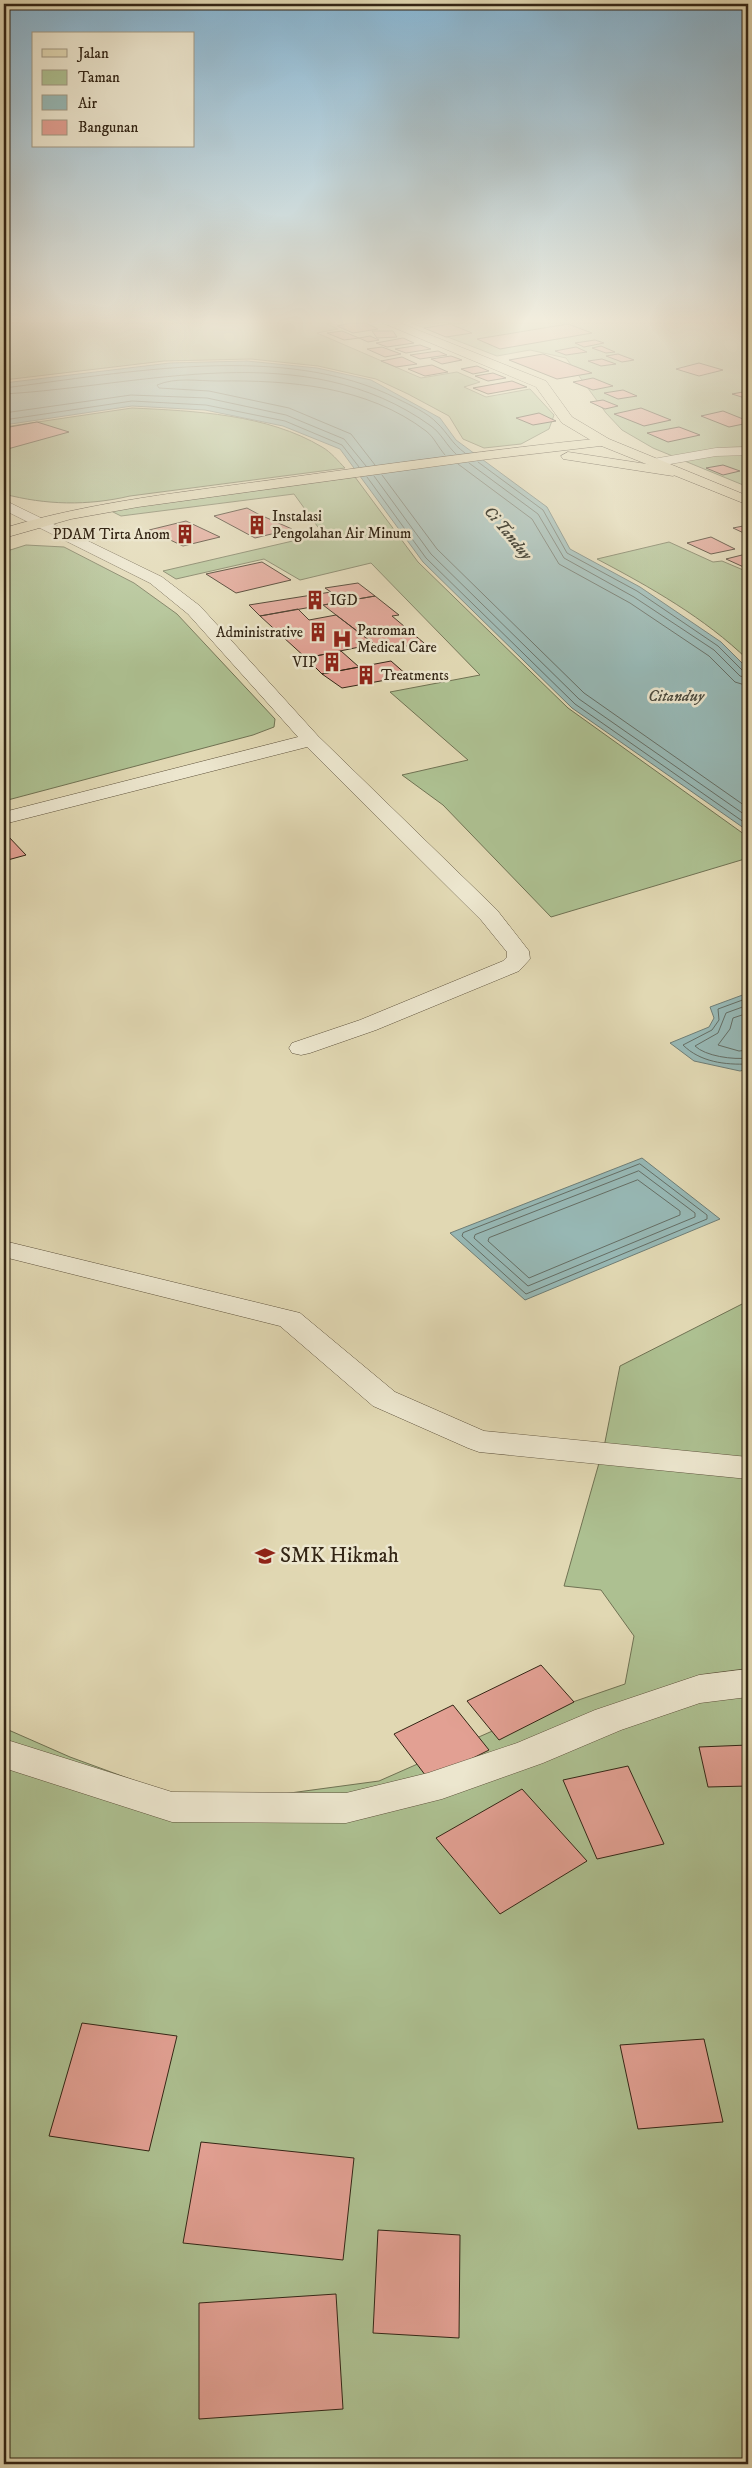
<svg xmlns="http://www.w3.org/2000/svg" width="752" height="2468" font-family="'IM FELL DW Pica',serif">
  <rect width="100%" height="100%" fill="#e1d8b3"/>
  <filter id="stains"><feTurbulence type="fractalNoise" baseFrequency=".004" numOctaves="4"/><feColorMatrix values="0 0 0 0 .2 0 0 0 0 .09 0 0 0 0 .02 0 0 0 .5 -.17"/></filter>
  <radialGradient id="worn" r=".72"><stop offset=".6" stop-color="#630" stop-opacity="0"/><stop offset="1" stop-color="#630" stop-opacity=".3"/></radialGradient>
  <path fill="#adc091" stroke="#707253" d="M4,323h328l-5,1 11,5 -21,4 104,45 36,-6 23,10 -16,5 22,10 44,-8 24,26 -5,14 -28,15 -37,4 -21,-9 -14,-23 -41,-22 -32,-15 -58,-13 -67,-7 -87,2 -160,19v-38h2l2,-9h-4z
    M411,323h337v164l-95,-39 -31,-18 -16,-17 -40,-55 -36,-8 -33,6z
    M132,408c63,3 135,6 190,39 9,5 16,14 23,21l-215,28c-43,10 -84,9 -126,-2v-67z
    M355,477l63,85 150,146 180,129v21l-197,59 -108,-112 -41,-30 66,-15 -78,-68 90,-17 -109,-112 -71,17 -36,-21 -88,20 -13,-8 160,-37 -29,-40 -173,22 -10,-5 44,-8z
    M669,542l44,20 9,-1 26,11v88c-43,-42 -98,-73 -151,-101z
    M26,545l38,2 70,36 43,31 98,105 -1,8 -21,8 -249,66v-249z
    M748,1301v1163h-744v-736l66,29 131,48 178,-24 127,-56 119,-41 9,-48 -33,-46 -37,-4 41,-144 15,-76z"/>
  <path fill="#97b8b5" stroke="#6f7d75" d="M247,361l70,7 54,12 69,38 16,22 91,67 23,42 70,38 81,55 27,27v162l-176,-123 -149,-146 -83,-113 -57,-23 -78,-16 -73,-4 -128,19v-42l166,-20z
    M748,993v76l-8,2 -46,-10 -24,-18 39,-16 5,-9 -4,-11z
    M642,1158l78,61 -195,81 -75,-67z"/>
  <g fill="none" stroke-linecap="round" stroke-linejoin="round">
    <path stroke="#656e65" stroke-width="1" d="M4,388c121,-15 281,-47 394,11 12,6 30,14 39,24 11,10 14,20 28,30
      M4,394c140,-8 301,-59 427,32 10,7 16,20 25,28
      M4,413l127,-18 76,3 79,17 58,24 22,27
      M4,420l128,-19 74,4 79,16 57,24 17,22
      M478,462l65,48 24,43 70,38 81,55 25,25 5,1
      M469,463l69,51 26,44 70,39 80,53 26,26 8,2
      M458,464l74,55 27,45 71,39 79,53 26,26 13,4
      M375,465l-24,-31 -62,-26 -80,-17 -50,-3 -2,-3c19,-8 40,-4 61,-4 71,-1 149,5 208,50 8,6 12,16 19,24
      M382,475l55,74 147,144 164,115
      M374,476l57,78 148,145 169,118
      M367,477l59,81 149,146 173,121
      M748,998l-30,11 1,11 -7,10 -29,15c17,17 42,20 65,19
      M748,1005l-22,8 -8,20 -23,13c10,10 38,14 53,12
      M748,1013l-15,5 -3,11 -12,16 21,6 9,-1
      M640,1164l67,51v4l-181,75 -64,-58 1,-3z
      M639,1171l56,42v4l-167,69 -54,-48 1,-3z
      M638,1180l42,31v4l-151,63 -41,-37 1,-3z"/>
  </g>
  <path fill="#e2a093" stroke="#332515" d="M351,323h15l12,6 -25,4 -16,-7z
    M450,324l22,9 -26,4 -22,-9z
    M568,324l24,9 -92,16 -23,-10z
    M342,331l17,7 -15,2 -17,-7z
    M372,331h21l4,6 -20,1z
    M370,336l9,4 -11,2 -9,-4z
    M403,338l11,5 -27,4 -11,-4z
    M595,340l9,3 -20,4 -9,-4z
    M420,345l11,4 -25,4 -11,-4z
    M601,346l14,6 -9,1 -14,-5z
    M382,347l19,7 -16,3 -18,-8z
    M576,347l11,5 -21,3 -11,-4z
    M438,351l9,4 -27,4 -10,-4z
    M543,354l49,19 -35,6 -48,-19z
    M618,354l16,6 -12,2 -16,-6z
    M451,356l11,4 -20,4 -11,-5z
    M402,357l15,7 -21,3 -15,-6z
    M602,359l14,5 -15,2 -13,-5z
    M699,363l24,7 -24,6 -23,-7z
    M432,365l16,7 -23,4 -17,-7z
    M477,366l12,5 -16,3 -12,-5z
    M493,373l13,5 -18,3 -13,-5z
    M593,378l20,8 -20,4 -20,-8z
    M512,381l15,6 -39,7 -15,-6z
    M623,390l14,6 -19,3 -14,-6z
    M748,391v8l-16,-5z
    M603,400l15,6 -13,3 -15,-7z
    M641,408l30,12 -27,6 -30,-12z
    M723,411l25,10v2l-19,4 -28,-11z
    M539,413l17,8 -23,4 -17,-7z
    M37,422l32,10 -65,18v-22z
    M679,427l21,8 -32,7 -21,-9z
    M723,465l17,6 -17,4 -17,-7z
    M247,508l11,6 34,15 -37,9 -41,-22z
    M186,521l34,16 -37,9 -34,-16z
    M748,525v10l-15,-7z
    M711,537l24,12 -24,5 -24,-11z
    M742,555l6,3v11l-22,-10z
    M262,562l29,18 -55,13 -30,-19z
    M358,583l17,13 -115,20 -11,-11 82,-13 -6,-4z
    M375,596l24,19 -7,1 32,27 -42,7 -59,-45z
    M298,609l11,11 27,-5 38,29 -68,14 -46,-42z
    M341,651l18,16 -37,7 -16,-16z
    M391,661l17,15 -66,12 -20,-14z
    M7,835l19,20 -22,6v-25z
    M541,1665l33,37 -75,38 -32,-39z
    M453,1705l36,45 -60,30 -35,-46z
    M748,1745v41l-40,1 -9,-40z
    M628,1766l36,78 -67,15 -34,-79z
    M522,1789l65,72 -87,53 -64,-76z
    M82,2023l95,13 -28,115 -100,-15z
    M704,2039l19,83 -85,7 -18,-84z
    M201,2142l153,16 -11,102 -160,-17z
    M378,2230l82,5 -1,103 -86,-5z
    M336,2294l7,115 -144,10v-116z"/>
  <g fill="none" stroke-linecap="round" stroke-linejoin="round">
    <defs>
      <path id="minor" d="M748,447v8l-32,1 -63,11 -7,-4 7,-4 63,-11z
        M4,500l158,77 38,29 118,130 179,174 32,41 1,8 -11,12 -143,59 -66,23 -9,2 -9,-2 -3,-5 3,-5 68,-23 143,-59 4,-4v-5l-26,-32 -174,-173 -303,77v-12l294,-75 -110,-123 -38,-31 -146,-73z
        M4,1241l296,72 95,79 89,39 264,26v22l-269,-27 -11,-4 -95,-42 -93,-80 -276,-69z
        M748,1669v28l-48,6 -79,27 -78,33 -101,36 -96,24 -174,-1 -168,-54v-29l168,53 174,1 82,-20 89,-30 78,-33 104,-35z"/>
      <path id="primary" d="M604,438l7,4 -2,3 -128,15 -343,47 -67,12 -67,19v-10c90,-27 182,-36 274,-49 109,-15 217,-30 326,-41z
        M568,452l105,16 7,4 -7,4 -110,-17 -2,-3z"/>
      <path id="trunk" d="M383,323h17l146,58 26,36 37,22 139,57v9l-149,-60 -37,-22 -26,-36z"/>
    </defs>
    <use href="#minor" stroke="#5e523c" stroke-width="1"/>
    <use href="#primary" stroke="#332515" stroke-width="1"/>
    <use href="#trunk" stroke="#332515" stroke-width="1"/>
    <use href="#minor" fill="#ece6ce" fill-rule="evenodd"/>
    <use href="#primary" fill="#e1d8b3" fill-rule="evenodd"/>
    <use href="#trunk" fill="#e1d8b3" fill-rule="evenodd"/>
  </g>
  <linearGradient id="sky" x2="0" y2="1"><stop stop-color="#87b6d4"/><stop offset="0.48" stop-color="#f2eddd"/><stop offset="1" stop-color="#f2eddd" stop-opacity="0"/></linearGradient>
  <rect width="752" height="669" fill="url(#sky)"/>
  <defs>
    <symbol id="building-bare" viewBox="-9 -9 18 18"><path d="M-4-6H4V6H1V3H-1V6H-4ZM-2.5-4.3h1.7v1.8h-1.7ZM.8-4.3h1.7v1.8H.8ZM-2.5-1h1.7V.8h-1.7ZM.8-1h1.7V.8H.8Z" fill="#8f2418" stroke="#ece6ce" stroke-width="2.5" paint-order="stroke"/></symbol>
    <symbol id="hospital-bare" viewBox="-9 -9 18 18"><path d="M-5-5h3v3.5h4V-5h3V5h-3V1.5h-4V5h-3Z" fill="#8f2418" stroke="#ece6ce" stroke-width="2.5" paint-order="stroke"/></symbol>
    <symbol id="school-bare" viewBox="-9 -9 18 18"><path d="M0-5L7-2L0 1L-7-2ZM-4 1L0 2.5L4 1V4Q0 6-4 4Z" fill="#8f2418" stroke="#ece6ce" stroke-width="2.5" paint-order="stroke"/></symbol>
  </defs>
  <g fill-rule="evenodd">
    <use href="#building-bare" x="243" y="511" width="28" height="28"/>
    <use href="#building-bare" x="171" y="520" width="28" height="28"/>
    <use href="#building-bare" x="301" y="586" width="28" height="28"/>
    <use href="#building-bare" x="304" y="618" width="28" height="28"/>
    <use href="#hospital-bare" x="328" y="625" width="28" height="28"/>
    <use href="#building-bare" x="318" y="648" width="28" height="28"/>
    <use href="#building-bare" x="352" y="661" width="28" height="28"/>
    <use href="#school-bare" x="251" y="1542" width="28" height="28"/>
  </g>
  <g text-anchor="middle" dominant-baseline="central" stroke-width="5" stroke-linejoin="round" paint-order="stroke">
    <g font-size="15" fill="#332515" stroke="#ece6ce" text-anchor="start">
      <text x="272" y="516">Instalasi<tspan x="272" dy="17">Pengolahan Air Minum</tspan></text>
      <text x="170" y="534" text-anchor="end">PDAM Tirta Anom</text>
      <text x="330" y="600">IGD</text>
      <text x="357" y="630">Patroman<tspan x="357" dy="17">Medical Care</tspan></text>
      <text x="303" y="632" text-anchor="end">Administrative</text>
      <text x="317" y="662" text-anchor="end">VIP</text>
      <text x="381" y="675">Treatments</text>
    </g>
    <g font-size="16" font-style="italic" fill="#4c4a3d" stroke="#ece6ce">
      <text transform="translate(508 533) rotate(50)">Ci Tanduy</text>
      <text x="676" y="696">Citanduy</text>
    </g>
    <g font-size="21" fill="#332515" stroke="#ece6ce" text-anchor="start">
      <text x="280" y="1556">SMK Hikmah</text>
    </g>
  </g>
  <rect width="752" height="2468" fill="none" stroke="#e1d8b3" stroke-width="20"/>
  <rect x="5" y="5" width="742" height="2458" fill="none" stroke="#332515" stroke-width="2.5"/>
  <rect x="10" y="10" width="732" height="2448" fill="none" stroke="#332515"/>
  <rect x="32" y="32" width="162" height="115" fill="#ece6ce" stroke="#a29984"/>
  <rect x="42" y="49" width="25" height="8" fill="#e1d8b3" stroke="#a29984"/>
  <text x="78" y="58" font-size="15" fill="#332515">Jalan</text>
  <rect x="42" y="70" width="25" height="15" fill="#adc091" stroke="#a29984"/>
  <text x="78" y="82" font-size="15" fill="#332515">Taman</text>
  <rect x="42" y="95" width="25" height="15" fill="#97b8b5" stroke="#a29984"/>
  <text x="78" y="108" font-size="15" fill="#332515">Air</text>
  <rect x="42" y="120" width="25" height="15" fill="#e2a093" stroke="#a29984"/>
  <text x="78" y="132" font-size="15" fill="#332515">Bangunan</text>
  <rect width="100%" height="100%" filter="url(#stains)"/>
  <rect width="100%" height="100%" fill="url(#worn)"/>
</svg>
